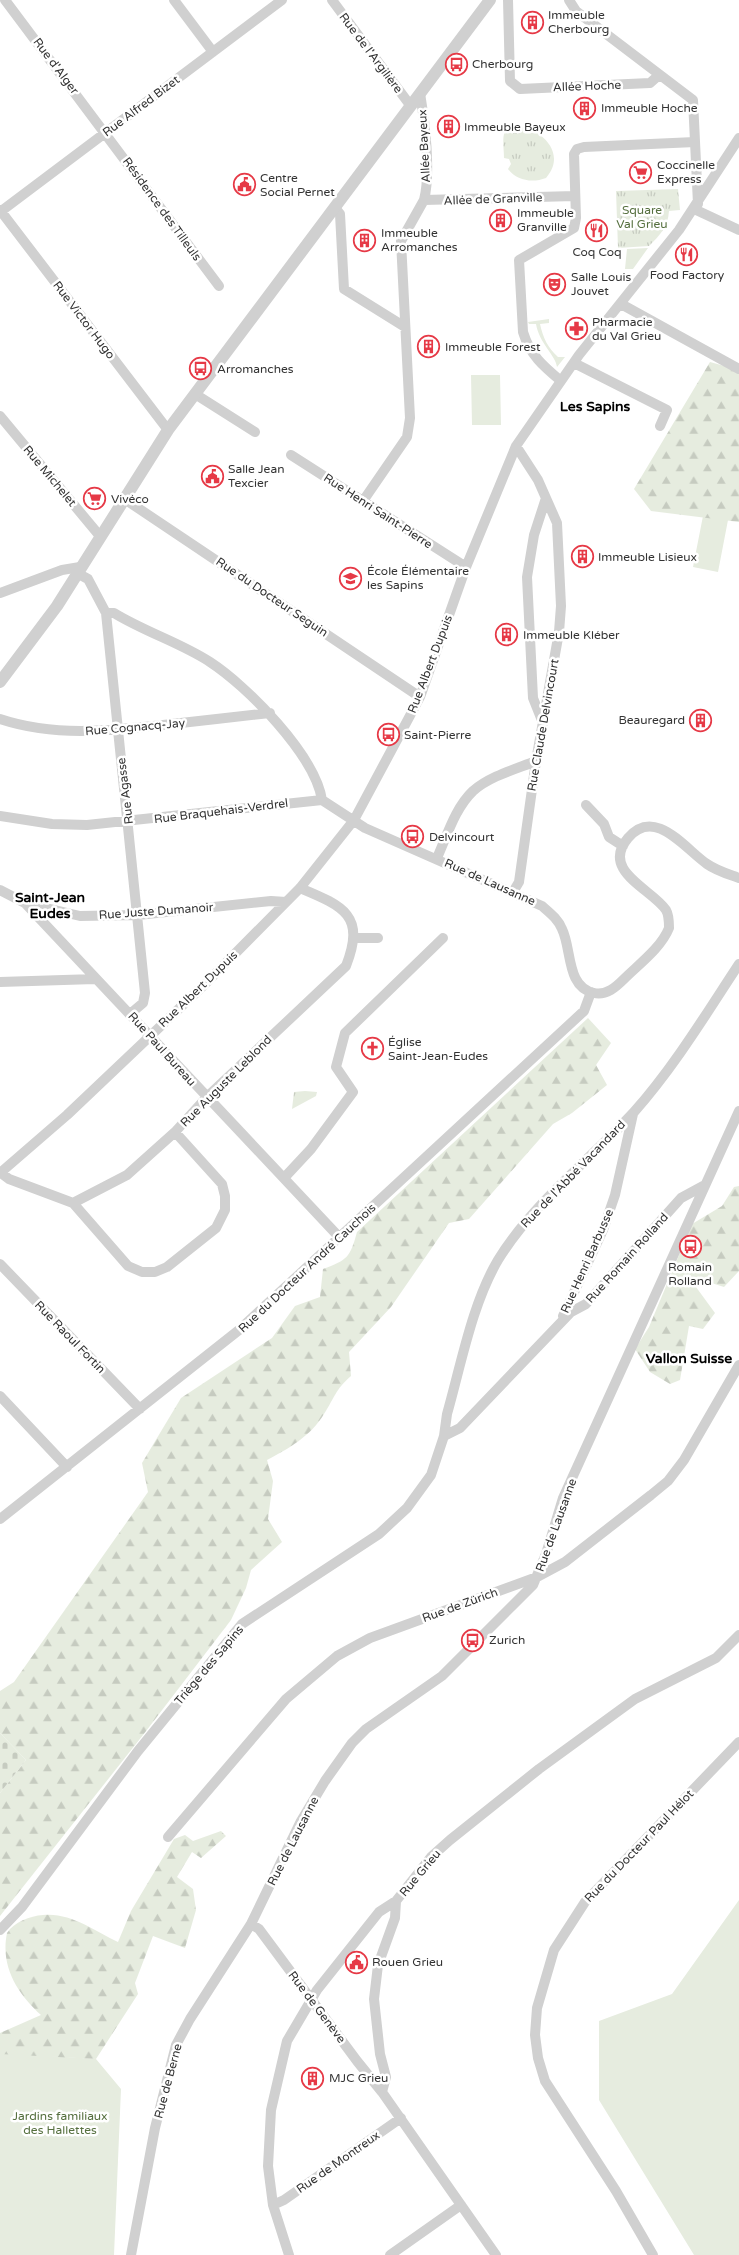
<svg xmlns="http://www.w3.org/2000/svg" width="739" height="2255" font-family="'Varela Round',sans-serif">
  <defs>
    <pattern id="forest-firs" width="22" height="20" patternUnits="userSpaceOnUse" patternTransform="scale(1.25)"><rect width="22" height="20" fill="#e6ecdf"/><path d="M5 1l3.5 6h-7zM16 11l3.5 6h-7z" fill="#c6cbc0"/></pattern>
    <pattern id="cemetery-stones" width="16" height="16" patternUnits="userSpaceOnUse" patternTransform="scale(1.25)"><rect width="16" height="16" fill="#e6ecdf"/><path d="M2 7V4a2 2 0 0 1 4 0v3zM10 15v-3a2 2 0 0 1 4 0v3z" fill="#c6cbc0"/></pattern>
    <pattern id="park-tufts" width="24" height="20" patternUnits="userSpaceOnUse" patternTransform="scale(1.25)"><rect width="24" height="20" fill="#e6ecdf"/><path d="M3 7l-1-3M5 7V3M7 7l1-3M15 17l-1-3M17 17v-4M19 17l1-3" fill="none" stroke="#c6cbc0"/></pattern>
  </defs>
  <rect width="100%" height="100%" fill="#fff"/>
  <path fill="#e6ecdf" d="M648,248l-15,21h-8l2,-20z
    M549,319v4l-9,1c3,14 8,24 18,33h7l-8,10c-1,-11 -18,-24 -21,-43h-7l-1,-2z
    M471,375h29l1,50h-29z
    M703,516l25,4 -10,52 -25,-5z
    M739,1900v355h-45l-95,-155v-79l73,-27z
    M7,2053l89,6 25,30 -7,166h-114v-201z"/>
  <path fill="url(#forest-firs)" d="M710,362l29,8v152l-88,-11 -17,-22z
    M588,1018l23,25 -15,22 11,20 -35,28 -19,11 -84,95 -20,4 -58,84 -42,45 2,24c-16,14 -16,21 -27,38 -13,22 -36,35 -57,46l6,21 -5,38 14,23 -31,28 -5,18 -15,32 -88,115 -143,181v-123l26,-33 -26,-27v-42l14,-9 134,-190 -6,-29 39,-65 91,-60 23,-32 25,-9 3,-28c24,-9 27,-11 34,-37z
    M739,1186v85l-15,16 -22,-7 -6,7 19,26 -12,16 -14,-3 -9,54 -10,4 -20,-12 -15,-23 14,-22 43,-103 30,-18 12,-19z
    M221,1831l5,5 -25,22 -9,-6 -15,25 16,12 3,21 -11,38 -32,-12 -18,47 3,11 -42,65 -96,-5v-21l41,-18c-23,-21 -41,-48 -34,-82 7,-11 23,-17 36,-18 27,-3 52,16 75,27l13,-31 43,-72 11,-4 8,6z"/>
  <path fill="url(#cemetery-stones)" d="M0,1733l26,27 -26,33z"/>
  <path fill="url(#park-tufts)" d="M511,125c27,0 58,27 35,53 -13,5 -29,3 -38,-9l3,-5 -2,-5 -5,-1c0,-12 -4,-28 7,-33z
    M678,189l2,21 -11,1c-1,16 -9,24 -20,35l-31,2 -2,-57z
    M305,1091l12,1 -1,4 -24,13 2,-17z"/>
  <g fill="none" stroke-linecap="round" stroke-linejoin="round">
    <path stroke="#d0d0d0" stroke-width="10" d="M5,0l214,286
      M174,0l39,52
      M332,0l78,105
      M508,0l2,81 10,8 130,-6 9,-8
      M569,0l7,11 117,89 5,104
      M420,93c5,28 11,80 4,107
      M335,208l5,6 4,75 61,38
      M694,209l45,21
      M0,210l168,220
      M0,212l282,-212
      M621,304l118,65
      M574,363l93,47 -7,16
      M561,381c-18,-15 -31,-26 -38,-49l-4,-72 55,-32 2,-10 -2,-64 3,-5 7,-2 111,-5
      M195,394l60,38
      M0,416l99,119
      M291,455l175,112
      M123,498l297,199
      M363,501l44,-64 3,-19 -9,-177 23,-41 151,-4
      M77,573l11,6 18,34 39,380 -2,10 -13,11
      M0,593l62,-23 18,-3
      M106,613h8c31,19 67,30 96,49 37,24 105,93 112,138l43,28 177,78c8,7 16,13 20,23 10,20 4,58 32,64 12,3 22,-6 30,-14 15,-15 37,-31 45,-51 0,-6 0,-13 -3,-18 -14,-21 -66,-39 -38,-72 27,-32 57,11 79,26 10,7 21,10 32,14
      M0,719c54,18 108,12 163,6 36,-4 71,-8 107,-12
      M543,723l-10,-25 -6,-121 7,-42 12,-37
      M586,805l18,19 5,13 14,9
      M0,816l52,8 35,1 235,-25
      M437,858c10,-22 18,-50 36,-67 17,-15 43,-22 63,-30
      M0,890l25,13 55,13 58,-1 133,-14 15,1
      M513,892l6,-10 17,-121 23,-129 2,-26 -4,-83 -19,-43 -22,-34
      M25,903l315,335
      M355,938h23
      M0,982l95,-3
      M0,1173l67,-58 138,-131 95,-96 54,-68 66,-123 46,-130 50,-121 63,-91 100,-125 60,-92
      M1,1173l8,6 64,24 54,-28 48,-43 31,-34 140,-132c20,-51 -3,-60 -46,-78
      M284,1178l27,-29 42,-57 -17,-25 9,-34 98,-95
      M73,1203l55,63 14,6h13l12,-5 49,-39 9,-18v-14l-3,-12 -47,-52
      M0,1264l140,145
      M563,1316l40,-86 12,-35 18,-81
      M0,1396l67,71
      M444,1436l16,-8 111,-116 15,-8 95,-106 24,-13
      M0,1519l239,-189 345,-319 7,-19
      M168,1837l118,-138 51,-43 33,-18 167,-61 28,-15 86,-67 17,-14 16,-21 55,-95
      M251,1924l8,5 98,132 25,31 114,163
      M0,1930l22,-23 116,-156 104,-127 137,-90 28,-26 24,-33 13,-39 3,-22c14,-49 25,-110 51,-154 35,-57 91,-99 136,-148 40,-45 72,-98 105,-148
      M382,2092l4,-15 -6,-23 -6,-55 4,-34 17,-47 1,-17 35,-44 19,-17 89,-71 96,-70 81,-41 23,-23
      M273,2205l11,-5 117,-82
      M131,2255l24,-127 21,-83 14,-26 61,-95 50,-103 24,-40 27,-38 14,-14 76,-53 91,-91 13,-31 17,-56 176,-387
      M289,2255l-16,-50 -5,-39 3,-56 16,-69 30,-51 62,-78 17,-11
      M390,2255l71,-50
      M653,2255l-37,-64 -71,-110 -7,-23 -3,-23 2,-27 17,-58 31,-48 154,-160"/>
    <path stroke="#d0d0d0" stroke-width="12" d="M0,682l57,-76 111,-176 322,-430"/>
  </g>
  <defs>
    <symbol id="building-ring" viewBox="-11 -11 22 22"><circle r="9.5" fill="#fff" stroke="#e63946" stroke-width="1.5"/><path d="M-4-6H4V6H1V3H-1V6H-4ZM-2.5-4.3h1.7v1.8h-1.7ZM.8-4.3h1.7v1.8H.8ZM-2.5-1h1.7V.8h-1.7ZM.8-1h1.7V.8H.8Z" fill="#e63946"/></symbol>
    <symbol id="bus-ring" viewBox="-11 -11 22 22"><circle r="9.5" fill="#fff" stroke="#e63946" stroke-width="1.5"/><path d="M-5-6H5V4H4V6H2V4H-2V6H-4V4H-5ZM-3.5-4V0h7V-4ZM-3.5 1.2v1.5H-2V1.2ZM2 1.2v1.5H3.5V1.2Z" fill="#e63946"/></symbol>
    <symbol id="supermarket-ring" viewBox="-11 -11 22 22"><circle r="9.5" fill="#fff" stroke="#e63946" stroke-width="1.5"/><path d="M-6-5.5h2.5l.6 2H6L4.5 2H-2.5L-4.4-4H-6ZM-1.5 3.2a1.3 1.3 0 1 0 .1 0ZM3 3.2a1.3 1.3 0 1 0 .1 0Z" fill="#e63946"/></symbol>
    <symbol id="civic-ring" viewBox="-11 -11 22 22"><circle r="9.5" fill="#fff" stroke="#e63946" stroke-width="1.5"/><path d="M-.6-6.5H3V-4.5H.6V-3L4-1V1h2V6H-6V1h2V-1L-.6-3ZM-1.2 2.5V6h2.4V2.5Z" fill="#e63946"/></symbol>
    <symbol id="restaurant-ring" viewBox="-11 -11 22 22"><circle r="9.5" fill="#fff" stroke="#e63946" stroke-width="1.5"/><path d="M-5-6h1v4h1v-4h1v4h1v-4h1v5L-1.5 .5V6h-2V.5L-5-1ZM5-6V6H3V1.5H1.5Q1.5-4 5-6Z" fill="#e63946"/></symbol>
    <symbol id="theatre-ring" viewBox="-11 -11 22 22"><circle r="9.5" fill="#fff" stroke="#e63946" stroke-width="1.5"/><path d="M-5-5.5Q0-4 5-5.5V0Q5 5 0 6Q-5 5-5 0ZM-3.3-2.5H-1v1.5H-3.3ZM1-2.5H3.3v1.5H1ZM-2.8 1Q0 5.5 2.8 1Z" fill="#e63946"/></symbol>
    <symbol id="pharmacy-ring" viewBox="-11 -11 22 22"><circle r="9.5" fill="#fff" stroke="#e63946" stroke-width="1.5"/><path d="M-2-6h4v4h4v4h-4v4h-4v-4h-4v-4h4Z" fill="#e63946"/></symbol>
    <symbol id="school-ring" viewBox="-11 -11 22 22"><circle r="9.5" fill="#fff" stroke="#e63946" stroke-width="1.5"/><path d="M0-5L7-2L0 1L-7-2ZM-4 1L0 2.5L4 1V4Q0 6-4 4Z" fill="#e63946"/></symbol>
    <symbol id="church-ring" viewBox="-11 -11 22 22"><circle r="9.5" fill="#fff" stroke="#e63946" stroke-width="1.5"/><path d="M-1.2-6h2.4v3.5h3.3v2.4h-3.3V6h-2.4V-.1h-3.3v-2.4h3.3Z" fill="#e63946"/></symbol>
  </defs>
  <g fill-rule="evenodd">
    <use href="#building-ring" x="520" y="10" width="25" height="25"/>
    <use href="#bus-ring" x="444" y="52" width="25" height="25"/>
    <use href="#building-ring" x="572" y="96" width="25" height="25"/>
    <use href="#building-ring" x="436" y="114" width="25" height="25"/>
    <use href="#supermarket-ring" x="628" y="160" width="25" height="25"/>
    <use href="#civic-ring" x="232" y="172" width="25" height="25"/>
    <use href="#building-ring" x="488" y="208" width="25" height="25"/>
    <use href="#restaurant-ring" x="584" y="218" width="25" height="25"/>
    <use href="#building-ring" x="352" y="228" width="25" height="25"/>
    <use href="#restaurant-ring" x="674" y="242" width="25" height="25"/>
    <use href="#theatre-ring" x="542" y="272" width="25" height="25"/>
    <use href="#pharmacy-ring" x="564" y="316" width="25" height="25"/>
    <use href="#building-ring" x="416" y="334" width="25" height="25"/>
    <use href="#bus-ring" x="188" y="356" width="25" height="25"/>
    <use href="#civic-ring" x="200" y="464" width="25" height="25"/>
    <use href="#supermarket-ring" x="82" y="486" width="25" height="25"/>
    <use href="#building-ring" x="570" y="544" width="25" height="25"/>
    <use href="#school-ring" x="338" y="566" width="25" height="25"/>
    <use href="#building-ring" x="494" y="622" width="25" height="25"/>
    <use href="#building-ring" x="688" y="708" width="25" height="25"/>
    <use href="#bus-ring" x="376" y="722" width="25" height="25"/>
    <use href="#bus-ring" x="400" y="824" width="25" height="25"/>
    <use href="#church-ring" x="360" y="1036" width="25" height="25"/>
    <use href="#bus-ring" x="678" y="1234" width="25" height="25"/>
    <use href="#bus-ring" x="460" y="1628" width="25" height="25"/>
    <use href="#civic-ring" x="344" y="1950" width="25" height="25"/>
    <use href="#building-ring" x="300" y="2066" width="25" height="25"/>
  </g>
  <g text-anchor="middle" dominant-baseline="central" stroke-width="5" stroke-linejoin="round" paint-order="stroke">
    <g font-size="12" fill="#333" stroke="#fff" text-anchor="start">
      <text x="548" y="15">Immeuble<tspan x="548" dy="14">Cherbourg</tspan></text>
      <text x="472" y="64">Cherbourg</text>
      <text x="601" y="108">Immeuble Hoche</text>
      <text x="464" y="127">Immeuble Bayeux</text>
      <text x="657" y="165">Coccinelle<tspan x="657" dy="14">Express</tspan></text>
      <text x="260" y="178">Centre<tspan x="260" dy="14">Social Pernet</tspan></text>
      <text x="517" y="213">Immeuble<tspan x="517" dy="14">Granville</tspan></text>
      <text x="381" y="233">Immeuble<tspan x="381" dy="14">Arromanches</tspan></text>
      <text x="597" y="252" text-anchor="middle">Coq Coq</text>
      <text x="687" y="275" text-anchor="middle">Food Factory</text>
      <text x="571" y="277">Salle Louis<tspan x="571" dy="14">Jouvet</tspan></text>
      <text x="592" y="322">Pharmacie<tspan x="592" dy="14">du Val Grieu</tspan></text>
      <text x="445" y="347">Immeuble Forest</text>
      <text x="217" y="369">Arromanches</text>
      <text x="228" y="469">Salle Jean<tspan x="228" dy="14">Texcier</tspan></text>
      <text x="111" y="499">Vivéco</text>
      <text x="598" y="557">Immeuble Lisieux</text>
      <text x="367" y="571">École Élémentaire<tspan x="367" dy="14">les Sapins</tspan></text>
      <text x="523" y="635">Immeuble Kléber</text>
      <text x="685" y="720" text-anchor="end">Beauregard</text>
      <text x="404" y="735">Saint-Pierre</text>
      <text x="429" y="837">Delvincourt</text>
      <text x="388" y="1042">Église<tspan x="388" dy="14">Saint-Jean-Eudes</tspan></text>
      <text x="690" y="1267" text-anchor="middle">Romain<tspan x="690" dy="14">Rolland</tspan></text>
      <text x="489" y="1640">Zurich</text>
      <text x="372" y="1962">Rouen Grieu</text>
      <text x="329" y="2078">MJC Grieu</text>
    </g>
    <g font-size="12" fill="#333" stroke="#fff">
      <text transform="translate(371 53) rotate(53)">Rue de l'Argilière</text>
      <text transform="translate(56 66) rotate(53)">Rue d'Alger</text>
      <text transform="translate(587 86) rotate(-2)">Allée Hoche</text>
      <text transform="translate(141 106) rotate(-37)">Rue Alfred Bizet</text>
      <text transform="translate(424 146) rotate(-93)">Allée Bayeux</text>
      <text transform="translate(493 199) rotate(-2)">Allée de Granville</text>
      <text transform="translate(162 209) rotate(54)">Résidence des Tilleuls</text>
      <text transform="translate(84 320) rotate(53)">Rue Victor Hugo</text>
      <text transform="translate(50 476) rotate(50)">Rue Michelet</text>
      <text transform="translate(378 511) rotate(33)">Rue Henri Saint-Pierre</text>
      <text transform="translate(272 597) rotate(34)">Rue du Docteur Seguin</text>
      <text transform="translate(430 664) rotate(-69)">Rue Albert Dupuis</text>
      <text transform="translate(543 725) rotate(-80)">Rue Claude Delvincourt</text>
      <text transform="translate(135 727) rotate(-5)">Rue Cognacq-Jay</text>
      <text transform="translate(125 791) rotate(-97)">Rue Agasse</text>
      <text transform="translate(221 811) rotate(-7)">Rue Braquehais-Verdrel</text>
      <text transform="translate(490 882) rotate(24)">Rue de Lausanne</text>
      <text transform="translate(156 911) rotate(-4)">Rue Juste Dumanoir</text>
      <text transform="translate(198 989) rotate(-44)">Rue Albert Dupuis</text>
      <text transform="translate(162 1049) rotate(48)">Rue Paul Bureau</text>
      <text transform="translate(226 1081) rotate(-45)">Rue Auguste Leblond</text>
      <text transform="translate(573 1174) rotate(-46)">Rue de l'Abbé Vacandard</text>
      <text transform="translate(627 1258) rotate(-48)">Rue Romain Rolland</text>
      <text transform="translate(587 1261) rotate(-66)">Rue Henri Barbusse</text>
      <text transform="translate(307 1268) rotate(-43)">Rue du Docteur André Cauchois</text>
      <text transform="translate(70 1337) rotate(46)">Rue Raoul Fortin</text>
      <text transform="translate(556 1525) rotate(-70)">Rue de Lausanne</text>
      <text transform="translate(460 1605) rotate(-20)">Rue de Zürich</text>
      <text transform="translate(209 1665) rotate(-50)">Triège des Sapins</text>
      <text transform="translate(293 1841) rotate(-63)">Rue de Lausanne</text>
      <text transform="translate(639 1846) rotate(-46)">Rue du Docteur Paul Hélot</text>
      <text transform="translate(420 1873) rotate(-50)">Rue Grieu</text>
      <text transform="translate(317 2007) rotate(53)">Rue de Genève</text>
      <text transform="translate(168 2081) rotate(-75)">Rue de Berne</text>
      <text transform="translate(338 2162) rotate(-35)">Rue de Montreux</text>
    </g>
    <g font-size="12" fill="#56703f" stroke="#fff">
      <text x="642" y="210">Square<tspan x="642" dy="14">Val Grieu</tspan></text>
      <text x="60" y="2116">Jardins familiaux<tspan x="60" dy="14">des Hallettes</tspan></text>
    </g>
    <g font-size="14" font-weight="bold" fill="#000" stroke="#fff">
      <text x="595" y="406">Les Sapins</text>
      <text x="50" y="897">Saint-Jean<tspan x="50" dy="16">Eudes</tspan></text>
      <text x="689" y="1358">Vallon Suisse</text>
    </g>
  </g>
</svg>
